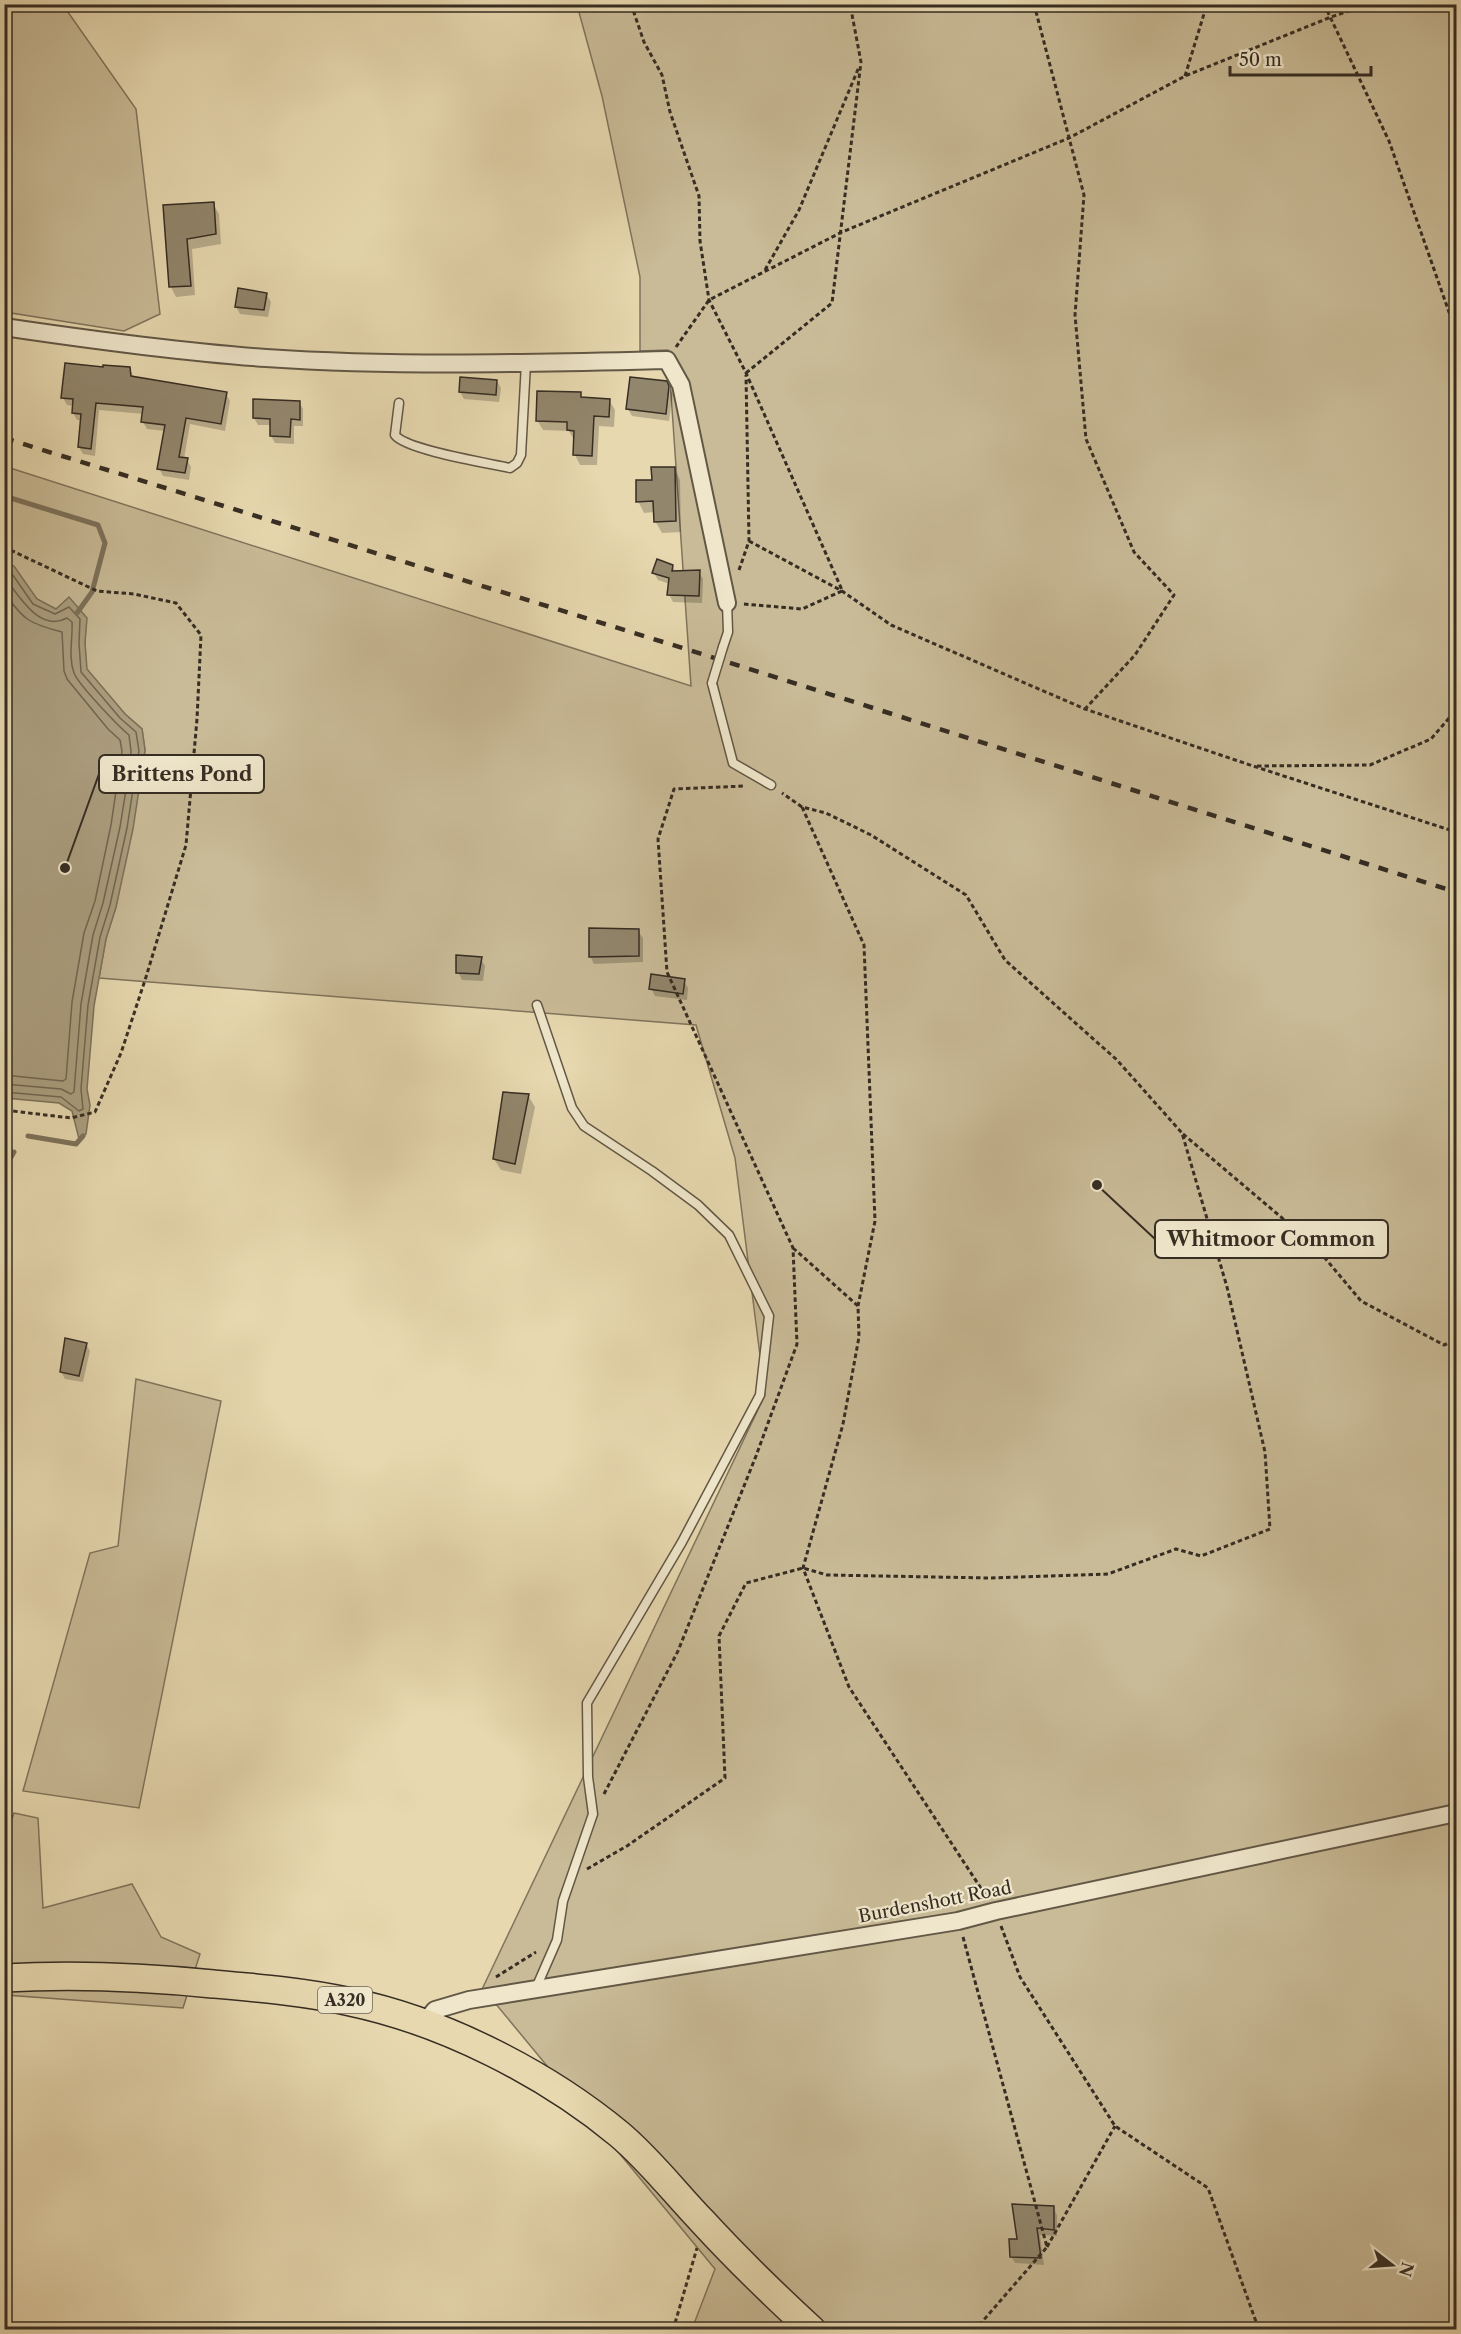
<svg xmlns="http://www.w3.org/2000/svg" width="1461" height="2334" font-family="'Libre Caslon Text',serif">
  <rect width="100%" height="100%" fill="#e7d8af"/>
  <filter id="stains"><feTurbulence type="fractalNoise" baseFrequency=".00333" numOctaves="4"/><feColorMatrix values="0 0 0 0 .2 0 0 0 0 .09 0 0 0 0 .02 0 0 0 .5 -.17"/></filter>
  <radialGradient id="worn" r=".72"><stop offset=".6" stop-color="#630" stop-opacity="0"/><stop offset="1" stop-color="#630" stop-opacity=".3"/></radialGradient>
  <path fill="#c9bb97" stroke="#80745d" stroke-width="1.5" d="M4,5h59l73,104 24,205 -36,17 -119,-19z
    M577,5h879v2324h-764l23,-60 -220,-266 -19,-1 289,-607 -30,-237 -39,-133 -597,-47 7,-40 10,-31 27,-140 2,-17 -3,-21 -17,-15 -39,-45 -1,-26 1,-25c-15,-5 -34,-8 -48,-18 -14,-11 -17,-30 -33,-38l-1,-96 687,220 -23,-336 -28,1v-74l-38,-181z
    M136,1379l85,22 -82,407 -116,-17 67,-238 28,-7z
    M14,1813l24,5 5,90 89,-24 29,53 39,17 -17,54 -178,-13 -1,-154z"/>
  <path fill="#ab9e7f" stroke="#7c715a" stroke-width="1.5" d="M4,562l10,4 23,33 19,10 13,-12 18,21 -2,25 2,26 38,45 17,15 3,21 -12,79 -17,78 -10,32 -12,67 -7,83 3,16 -4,29 -7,5 -7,-28 -13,-8 -54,-5z"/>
  <path fill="#0003" d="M213,204l6,10 2,30 -29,5 3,46 -19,2 -5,-10 -6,-80z
    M266,294l5,8 -3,15 -28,-3 -4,-7z
    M129,368l5,10 92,16 4,7 -5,30 -35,-7 -6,35 3,1 4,7 -2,13 -26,-4 -4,-8 6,-37 -18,-2 -4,-7 1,-8 -45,-4 -4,46 -12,-2 -4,-7 3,-27h-5l-4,-7 1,-7 -7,-1 -4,-7 41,-29z
    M497,381l4,7 -2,14 -35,-3 -4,-7z
    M666,383l7,11 -4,27 -37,-5 -4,-7z
    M580,393l3,6 26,1 6,10 -1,17 -15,-1 -2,39h-17l-5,-10 -1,-15 -5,-9 -26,-1 -6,-10z
    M299,402l4,7v17h-9v18l-19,-1 -4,-7v-11h-13l-4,-7z
    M674,468l6,12 1,52 -19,1 -7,-12v-9l-11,1 -6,-12 15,-20z
    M672,566l4,6h23l4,7 -1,24 -29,-1 -4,-8 1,-10 -12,-4 -4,-7z
    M638,931l5,7v24l-49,2 -4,-8z
    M481,959l4,7 -2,15 -21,-1 -4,-8z
    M684,981l4,7 -1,12 -32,-4 -4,-8z
    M528,1095l7,12 -14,67 -20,-4 -7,-11z
    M86,1344l4,7 -7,31 -18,-3 -4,-7z
    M1053,2207l4,8v21l-17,-1 4,30 -29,-2 -4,-7 7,-16z"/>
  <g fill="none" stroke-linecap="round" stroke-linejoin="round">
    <path stroke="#706651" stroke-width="1.5" d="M4,568l6,3 23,33 22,10 14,-7 11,12 -1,24 2,29 39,46 16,14 3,19 -12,77 -17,77 -10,32 -12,68 -7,84 2,20 -4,2 -18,-14 -57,-5
      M4,577c15,18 35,56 63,41l5,4c1,16 -4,35 2,51 4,11 44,53 55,62l2,16 -1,14 -10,62 -17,76 -10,32 -12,69 -7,88 -3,2 -10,-5 -57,-5
      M4,592c19,28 26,32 58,40l2,39 3,8 41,50 12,11 2,11 -11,74 -16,76 -11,32 -12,69 -6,77 -3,2 -59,-6"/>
    <path stroke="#7c715a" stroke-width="5" d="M4,496l94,29 7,18 -13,49 -15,21
      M28,1136l48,8 7,-8
      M4,1169l10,-17"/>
  </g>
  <path fill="#92866c" stroke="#362d23" stroke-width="1.5" d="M214,202l2,32 -29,5 4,47 -22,1 -6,-82z
    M238,288l29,5 -3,17 -29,-3z
    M65,363l38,4v-2l27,2 1,9 96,16 -6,32 -35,-6 -7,39 9,1 -3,15 -28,-4 8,-44 -24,-3 2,-15 -47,-4 -5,46 -13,-2 3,-33 -9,-1 1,-14 -12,-1z
    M460,377l37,3 -1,15 -37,-3z
    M630,377l37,4 2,5 -3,28 -40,-5z
    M537,391l44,1v5l29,2 -1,18 -15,-1 -2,40 -19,-1 1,-24 -7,-1v-8l-31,-1z
    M253,399l47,2v19l-9,-1 -1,18 -20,-1v-17l-17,-1z
    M651,467h24l1,54 -22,1 -1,-21 -17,1v-22h16z
    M657,559l16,6 -1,6 28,-1 -1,26 -32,-1 2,-17 -17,-5z
    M589,928l50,1v27l-50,1z
    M456,955l26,2 -3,17 -23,-1z
    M651,974l34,5 -2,15 -34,-5z
    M503,1092l26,2 -14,70 -22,-5z
    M65,1338l22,5 -8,33 -19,-4z
    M1012,2204l42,2v24l-17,-2 4,30 -31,-1 -1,-18h8z"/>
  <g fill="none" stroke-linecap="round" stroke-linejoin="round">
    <defs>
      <path id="lane" d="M399,403l-4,32c11,15 93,28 115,33l7,-5 4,-8 5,-92
        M723,647l5,-15 -1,-29
        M712,683l21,80 38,22
        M536,1988l21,-48 6,-39 30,-87 -5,-37 -1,-74 95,-161 78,-147 9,-79 -40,-81 -31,-30 -46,-34 -68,-45 -12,-18 -35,-103"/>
      <path id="street" d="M4,327c88,13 175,25 262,31 134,9 267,5 401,2l14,25 46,218
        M424,2023l11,-13 34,-10 489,-79 38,-10 460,-98"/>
      <path id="primary" d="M4,1978c70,-4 140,-1 209,6 46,4 93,8 138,18 94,20 194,71 268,132 31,26 56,59 84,88 34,37 71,73 109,108"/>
    </defs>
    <use href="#lane" stroke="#625846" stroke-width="11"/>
    <use href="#street" stroke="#625846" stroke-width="20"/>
    <use href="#primary" stroke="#362d23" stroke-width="30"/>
    <path stroke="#362d23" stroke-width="3" stroke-dasharray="4.5 3" stroke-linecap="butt" d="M631,4l13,38 18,33 8,37 29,84 1,45 9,59 37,73 96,217
      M1034,4l50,191 -9,120 11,124 48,113 40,43 -39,60 -50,54
      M1324,4l65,137 67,191
      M1185,76l22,-72
      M765,270l34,-60 60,-143
      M676,347l33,-47 133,-68 227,-94 116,-62 146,-59 38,-13
      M746,373l86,-70 29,-241 -11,-58
      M749,541l93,50 49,34 194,84 168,57 203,66
      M4,547l93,44 37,3 42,9 25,32 -4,84 -11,126 -40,132 -25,76 -26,59 -24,6 -67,-8
      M739,570l10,-29 -3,-166
      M744,604l58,5 40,-18
      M1257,766l113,-1 61,-26 25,-29
      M802,807l62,138 11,276 -17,85
      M1183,1134l131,111 47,56 83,44 12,-5
      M793,1248l65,58 1,31 -16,87 -40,144 46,119 137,209
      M604,1794l74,-143 78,-195 41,-112 -4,-96 -126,-276 -9,-133 16,-50 71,-3
      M587,1869l40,-23 98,-68 -6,-142 27,-53 57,-15 24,7 163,3 118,-4 68,-25 25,7 69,-27 -5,-77 -38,-165 -45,-154 -65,-73 -112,-100 -39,-65 -95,-60 -45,-22 -24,-6 -20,-14
      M1001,1926l19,51 95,149 93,62 51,142
      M963,1937l84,310 -72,83
      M496,1977l40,-25
      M1047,2247l68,-121
      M673,2330l24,-82"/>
    <use href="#lane" stroke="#efe6cb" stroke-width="8"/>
    <use href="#street" stroke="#efe6cb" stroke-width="16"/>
    <use href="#primary" stroke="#e7d8af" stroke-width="27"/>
    <path stroke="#362d23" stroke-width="4.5" stroke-dasharray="10 10" stroke-linecap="butt" d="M4,438l698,216 754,238"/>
    <defs>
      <path id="lane-bridge" d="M712,683l11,-36"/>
    </defs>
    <use href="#lane-bridge" stroke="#625846" stroke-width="11" stroke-linecap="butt"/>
    <use href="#lane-bridge" stroke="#efe6cb" stroke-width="8"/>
  </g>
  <g text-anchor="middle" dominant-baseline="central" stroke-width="4.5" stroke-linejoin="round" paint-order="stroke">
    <rect fill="#efe6cb" stroke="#6e6455" stroke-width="1.5" x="318" y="1987" width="54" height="26" rx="4.5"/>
    <g font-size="16" font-weight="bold" fill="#362d23">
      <text x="345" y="2000">A320</text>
    </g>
    <g font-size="18" fill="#362d23" stroke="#efe6cb">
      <text transform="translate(935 1902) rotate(-11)">Burdenshott Road</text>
    </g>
  </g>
  <path fill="none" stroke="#362d23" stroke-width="2" d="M65 868L99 774M1097 1185L1155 1239"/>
  <g fill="#362d23" stroke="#efe6cb" stroke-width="2">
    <circle cx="65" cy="868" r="6"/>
    <circle cx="1097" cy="1185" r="6"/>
  </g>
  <g fill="#efe6cb" stroke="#362d23" stroke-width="2">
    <rect x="99" y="755" width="165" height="38" rx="6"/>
    <rect x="1155" y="1220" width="233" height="38" rx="6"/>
  </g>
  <g font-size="20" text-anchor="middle" font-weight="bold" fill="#362d23">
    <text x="182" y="781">Brittens Pond</text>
    <text x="1271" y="1246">Whitmoor Common</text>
  </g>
  <rect width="1461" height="2334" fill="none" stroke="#e7d8af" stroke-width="24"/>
  <rect x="6" y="6" width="1449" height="2322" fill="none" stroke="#362d23" stroke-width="3"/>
  <rect x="12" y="12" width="1437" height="2310" fill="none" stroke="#362d23" stroke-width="1.5"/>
  <g transform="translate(1392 2265) rotate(107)" stroke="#efe6cb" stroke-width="4.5" paint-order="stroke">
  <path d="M0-4.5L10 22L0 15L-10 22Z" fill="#362d23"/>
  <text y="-9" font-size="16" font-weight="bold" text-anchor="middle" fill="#362d23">N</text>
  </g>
  <path d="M1230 66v9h141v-9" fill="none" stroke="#362d23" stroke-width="3"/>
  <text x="1239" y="66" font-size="18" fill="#362d23" stroke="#efe6cb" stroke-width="4.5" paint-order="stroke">50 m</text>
  <rect width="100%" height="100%" filter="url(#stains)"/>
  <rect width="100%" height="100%" fill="url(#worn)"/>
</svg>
